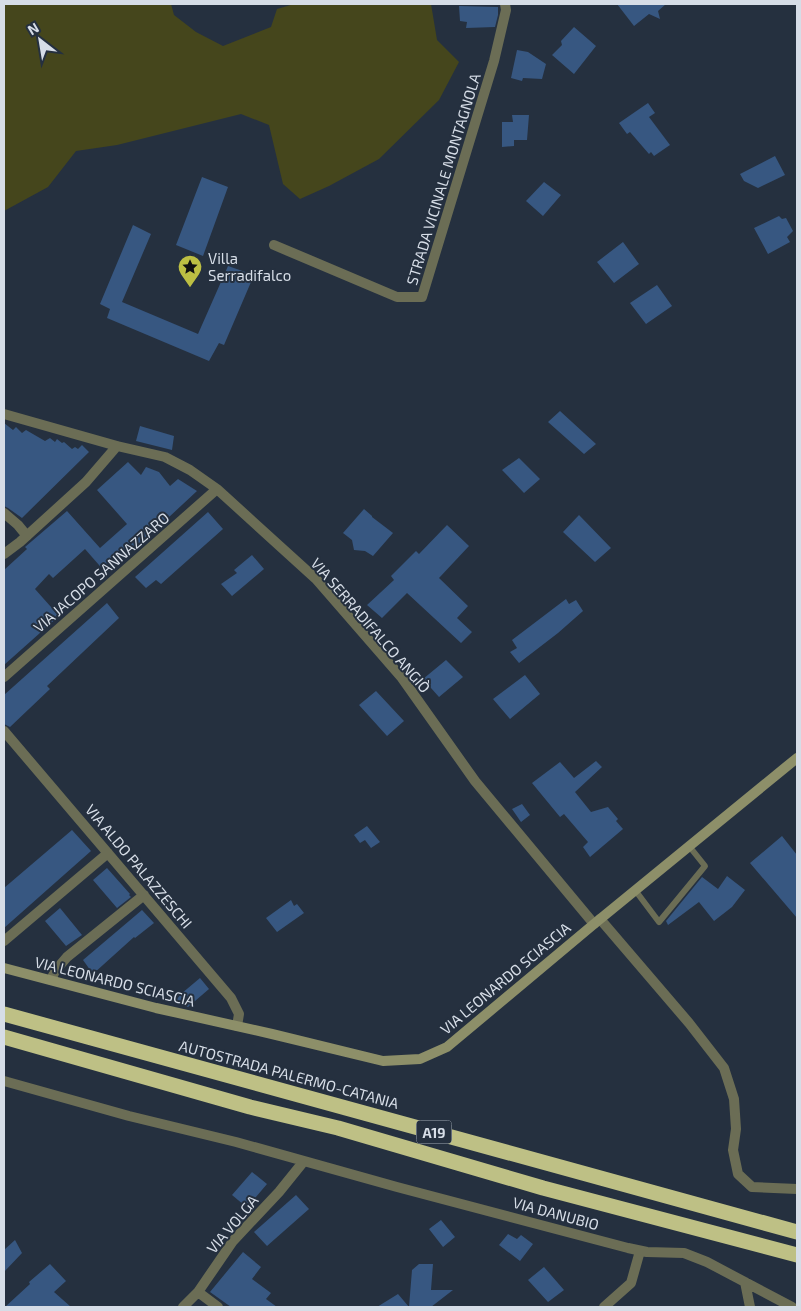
<svg xmlns="http://www.w3.org/2000/svg" width="801" height="1311" font-family="'Exo 2',sans-serif">
  <rect width="100%" height="100%" fill="#25303f"/>
  <path fill="#45461c" d="M4,4h167l3,11 22,17 27,14 48,-19 6,-18 17,-5h137l6,36 22,22 -20,38 -60,59 -50,27 -29,13 -17,-15 -14,-59 -28,-11 -124,31 -41,6 -28,36 -44,24z"/>
  <path fill="#375781" d="M617,4h49l-8,7 2,8 -11,-5 -15,12z
    M459,6l39,1v8l-3,12 -29,1 1,-6 -7,-1z
    M574,27l22,19 -22,28 -22,-19 10,-10 -1,-4z
    M517,50l11,2 18,12 -4,15 -19,-1 -1,3 -11,-3z
    M648,103l7,10 -6,4 21,28 -16,11 -3,-4 -2,2 -19,-22 -3,2 -8,-11z
    M512,115h17l-2,25h-13v6l-12,1v-25h11z
    M775,156l10,19 -27,13 -14,-7 -4,-7z
    M202,177l26,10 -25,69 -27,-11z
    M544,182l17,13 -18,21 -17,-15z
    M779,216l3,3 4,-1 7,13 -6,6 3,5 -22,12 -14,-26z
    M133,225l18,9 -29,68 76,32 30,-68 26,9 -30,70 -5,-2 -10,18 -102,-43 3,-9 -10,-5z
    M623,242l16,22 -25,19 -17,-21z
    M657,285l15,21 -26,18 -16,-21z
    M560,411l36,33 -12,10 -36,-32z
    M4,423l9,7 3,-3 6,6 4,-3 19,11 5,-3 5,4 2,-3 5,4 2,-1 8,7 3,-2 3,2 4,-4 7,7 -67,66 -14,-10 -4,-2z
    M140,426l34,10 -2,14 -36,-9z
    M519,458l21,21 -16,14 -22,-23z
    M128,462l13,13 5,-8 13,5 11,14 8,-7 19,12 -29,27 -62,55 -21,-24 -32,29 -4,-4 -14,15 24,27 -55,49v-95l23,-21 -2,-2 42,-36 33,37 27,-24 -30,-34z
    M364,509l8,7v1l21,16 -20,23 -8,-5 -11,-1 -2,-10 -9,-7z
    M208,512l15,17 -62,55 -5,-4 -10,8 -11,-11z
    M579,515l32,33 -16,14 -32,-30z
    M447,525l22,21 -30,32 29,28 -11,12 15,14 -11,11 -54,-50 -25,25 -15,-13 27,-25 -3,-4 25,-25 3,3z
    M252,555l12,14 -32,27 -11,-12 16,-11 -3,-3z
    M566,599l3,5 7,-4 7,11 -25,22 -39,30 -9,-11 7,-4 -5,-8z
    M107,603l12,15 -72,68 3,3 -40,38 -6,-3v-29z
    M446,660l17,17 -24,20 -16,-18z
    M525,675l15,19 -30,25 -17,-20z
    M376,691l28,30 -17,15 -28,-31z
    M596,761l6,6 -27,25 16,20 17,-5 10,12 -2,2 7,8 -33,28 -7,-10 5,-5 -24,-28 -4,3 -28,-34 28,-21 14,16z
    M522,804l8,11 -9,7 -9,-13z
    M367,826l13,16 -9,6 -6,-8 -5,3 -6,-8z
    M72,830l19,21 -87,77v-40z
    M782,836l15,19v63l-47,-55z
    M107,868l23,26 -1,1 2,2 -14,11 -24,-28z
    M727,876l18,14 -13,17 -18,14 -15,-19 -31,23 -2,-4 36,-44 16,12z
    M291,900l3,6 3,-2 7,9 -27,19 -11,-14z
    M60,908l22,27 -16,11 -21,-25z
    M142,910l12,13 -19,15 -1,-1 -41,37 -10,-14z
    M200,978l9,11 -21,18 -14,-4 7,-9z
    M252,1172l15,12 -18,21h-5l-12,-10z
    M296,1195l13,14 -42,37 -13,-14z
    M441,1220l14,17 -12,10 -14,-18z
    M508,1234l9,5 4,-4 12,9 -13,17 -21,-16z
    M15,1240l7,13 -18,19v-22z
    M243,1252l18,15 -9,12 19,14 -5,6 11,8h-46l-21,-15z
    M50,1264l16,17 -12,11 17,15h-66l25,-23 -1,-2z
    M419,1264h14l-2,26h22l-22,17h-54l21,-13 11,13 3,-37z
    M544,1267l20,23 -16,12 -20,-22z"/>
  <g fill="none" stroke-linecap="round" stroke-linejoin="round">
    <path stroke="#6b6d55" stroke-width="6" d="M635,890l24,32 46,-56 -16,-20"/>
    <path stroke="#6b6d55" stroke-width="10" d="M274,245l123,52h25l72,-236 12,-51 -1,-6
      M4,414l113,32 48,11 25,13 27,19 99,90 86,99 73,103 119,143
      M4,513l14,12 9,11
      M4,554l16,-12 66,-60 31,-36
      M4,677l213,-188
      M4,731l227,267 8,16 -2,12
      M600,919l89,104 35,45 10,31 2,30 -3,21 5,24 14,13 45,2
      M4,941l104,-88
      M51,980l4,-9 12,-14 77,-62
      M4,1081l125,35 107,26 161,45 231,61 19,4 37,1 23,9 85,45
      M745,1282l5,25
      M198,1292l20,15
      M183,1307l15,-15 35,-51 46,-49 25,-31
      M604,1307l27,-24 9,-32"/>
    <path stroke="#8d8f69" stroke-width="10" d="M4,968l152,40 116,26 111,27 37,-2 27,-12 147,-123 203,-166"/>
    <path stroke="#bec085" stroke-width="15" d="M4,1014l793,218
      M4,1037l246,70 88,21 205,60 254,67"/>
  </g>
  <defs>
    <symbol id="sight-pin" viewBox="-11 -11 22 30"><path d="M0 17L-7.5 6A9.5 9.5 0 1 1 7.5 6Z" fill="#bdbf43" stroke="#25303f"/><path d="M0-6L1.8-2.2L6-1.7L2.9 1.2L3.7 5.4L0 3.3L-3.7 5.4L-2.9 1.2L-6-1.7L-1.8-2.2Z" fill="#111"/></symbol>
  </defs>
  <g fill-rule="evenodd">
    <use href="#sight-pin" x="176" y="253" width="28" height="38"/>
  </g>
  <g text-anchor="middle" dominant-baseline="central" stroke-width="4" stroke-linejoin="round" paint-order="stroke">
    <rect fill="#25303f" stroke="#a1a9b5" stroke-width="1" x="416.5" y="1120.5" width="35" height="23" rx="4"/>
    <g font-size="14" font-weight="bold" fill="#d6dde7">
      <text x="434" y="1132">A19</text>
    </g>
    <g font-size="15" fill="#d6dde7" stroke="#25303f">
      <text transform="translate(443 179) rotate(-73)">STRADA VICINALE MONTAGNOLA</text>
      <text transform="translate(101 572) rotate(-41)">VIA JACOPO SANNAZZARO</text>
      <text transform="translate(371 625) rotate(49)">VIA SERRADIFALCO ANGIÒ</text>
      <text transform="translate(139 866) rotate(50)">VIA ALDO PALAZZESCHI</text>
      <text transform="translate(505 978) rotate(-40)">VIA LEONARDO SCIASCIA</text>
      <text transform="translate(115 981) rotate(14)">VIA LEONARDO SCIASCIA</text>
      <text transform="translate(289 1074) rotate(15)">AUTOSTRADA PALERMO-CATANIA</text>
      <text transform="translate(556 1213) rotate(15)">VIA DANUBIO</text>
      <text transform="translate(232 1224) rotate(-50)">VIA VOLGA</text>
    </g>
    <g font-size="15" fill="#d6dde7" stroke="#25303f" text-anchor="start">
      <text x="208" y="258">Villa<tspan x="208" dy="17">Serradifalco</tspan></text>
    </g>
  </g>
  <rect width="801" height="1311" fill="none" stroke="#d6dde7" stroke-width="10"/>
  <g transform="translate(40 40) rotate(329)" stroke="#25303f" stroke-width="4" paint-order="stroke">
  <path d="M0-4L9 19L0 12L-9 19Z" fill="#d6dde7"/>
  <text y="-8" font-size="14" font-weight="bold" text-anchor="middle" fill="#d6dde7">N</text>
  </g>
</svg>
